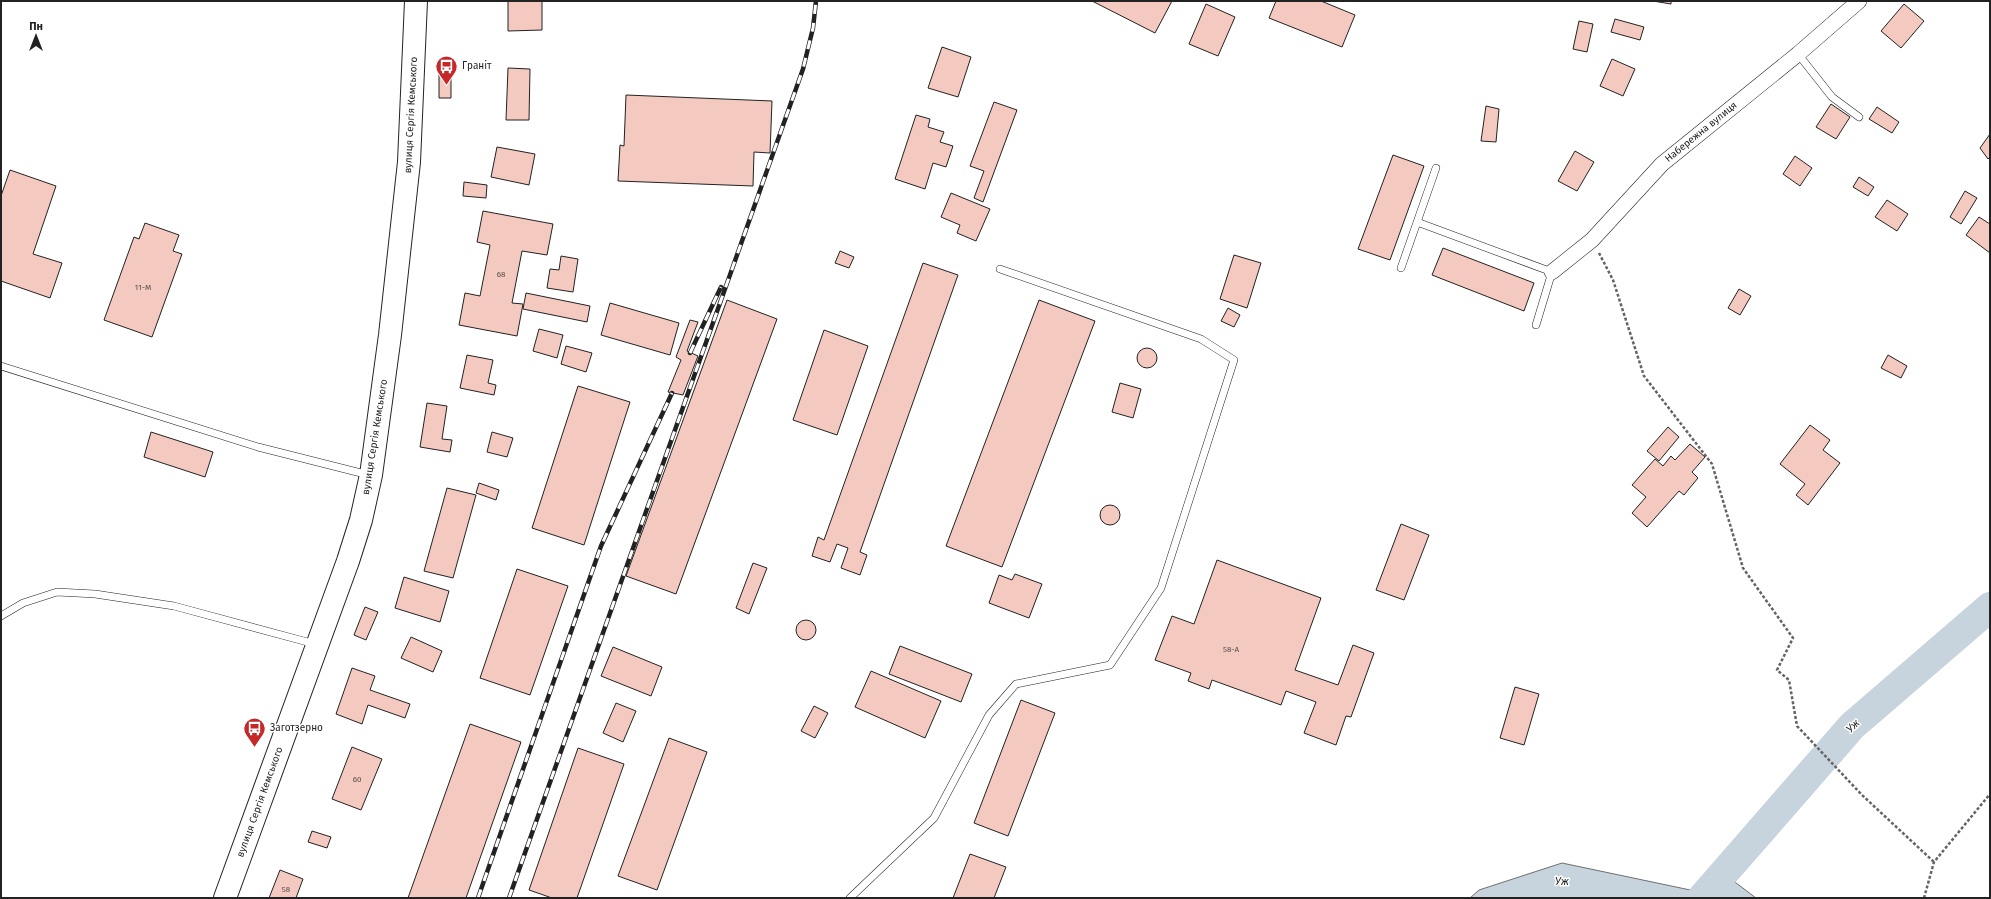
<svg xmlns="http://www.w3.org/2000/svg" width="1991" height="899" font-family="'Fira Sans',sans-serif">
  <rect width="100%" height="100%" fill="#fff"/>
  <path fill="#c7d3dd" stroke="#6f6f6f" d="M1562,863l133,28 20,-24 41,31h-286l9,-8z"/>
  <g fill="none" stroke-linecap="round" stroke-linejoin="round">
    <path stroke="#c7d3dd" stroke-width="30" d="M1702,898l150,-172 138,-119"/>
  </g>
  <path fill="#f3c9c0" stroke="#222" d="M508,1h34v29l-34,1z
    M1092,1h80l-17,32z
    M1276,1h45l34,14 -13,32 -73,-29z
    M1653,1h18v3z
    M1206,4l29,13 -17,39 -29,-12z
    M1904,4l20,17 -23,27 -20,-17z
    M1615,19l29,8 -4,13 -29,-8z
    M1579,21l14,3 -6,28 -14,-3z
    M942,47l29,10 -13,40 -30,-9z
    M1612,59l23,10 -12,27 -23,-10z
    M508,68l22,1 -1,51h-23z
    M439,71h12v27h-12z
    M626,95l146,6 -2,52 -16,-1 -1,34 -135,-5 2,-36 4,1z
    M994,102l23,8 -34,92 -9,-4 10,-27 -14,-5z
    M1831,104l19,13 -14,22 -20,-12z
    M1486,106l13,3 -3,33 -15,-1z
    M1877,107l22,15 -7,11 -23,-14z
    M916,115l14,4 -2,8 16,5 -4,10 13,4 -7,21 -13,-4 -8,26 -30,-10z
    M1990,134v23l-2,2 -8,-11z
    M497,147l38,7 -6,31 -38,-8z
    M1575,151l19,11 -17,29 -19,-10z
    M1393,155l31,11 -34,94 -32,-11z
    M1795,156l17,12 -12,18 -17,-12z
    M10,170l46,16 -23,68 29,9 -12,35 -49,-17v-85z
    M1859,177l15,10 -6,9 -15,-9z
    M464,182l23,3 -1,13 -23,-2z
    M1965,191l12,7 -16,26 -11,-7z
    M951,193l39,16 -14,32 -19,-8 3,-8 -19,-8z
    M1887,200l21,14 -11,17 -22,-14z
    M483,211l70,13 -6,31 -25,-4 -10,52 11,1 -6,32 -58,-11 6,-32 15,3 10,-51 -13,-3z
    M1979,217l11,7v29l-24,-18z
    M145,223l34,12 -6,16 9,3 -30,83 -48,-17 30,-83 5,2z
    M1443,248l91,35 -10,28 -92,-36z
    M840,251l14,6 -5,11 -14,-5z
    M1234,255l27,8 -14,45 -27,-9z
    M561,256l17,3 -5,33 -26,-4 3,-19 9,1z
    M923,263l35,12 -98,277 7,3 -7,20 -19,-7 7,-20 -11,-4 -7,18 -18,-6 6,-19 6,3z
    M1739,289l12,7 -11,19 -12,-7z
    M526,293l64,13 -3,16 -64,-13z
    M727,300l50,19 -101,275 -50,-18z
    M1039,300l56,21 -93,246 -56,-21z
    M610,303l69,20 -9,32 -69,-20z
    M1228,308l12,7 -6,12 -13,-6z
    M690,320l8,2 -11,29 11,5 -15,39 -15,-3 13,-32 -5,-3z
    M539,329l24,6 -6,23 -24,-7z
    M824,330l44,16 -31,89 -44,-15z
    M566,346l26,7 -6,19 -25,-8z
    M1137 358a10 10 0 1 1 20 0a10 10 0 1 1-20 0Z
    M467,355l26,5 -5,23 8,2 -2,10 -34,-7z
    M1888,355l19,11 -6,12 -20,-10z
    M1120,383l21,6 -8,29 -21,-6z
    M578,386l52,16 -46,143 -52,-17z
    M427,403l20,3 -5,33 10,1 -2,12 -30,-5z
    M1810,425l20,15 -7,10 17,13 -32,42 -12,-10 9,-11 -25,-20z
    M1668,427l11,10 -20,24 -12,-10z
    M151,432l62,20 -8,25 -61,-20z
    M492,432l21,6 -6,19 -20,-5z
    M1690,444l15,13 -13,15 6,6 -14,17 -5,-4 -32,36 -15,-14 14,-16 -14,-12 23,-26 8,7 8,-10 4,4z
    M479,483l20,7 -3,10 -20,-7z
    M447,488l29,7 -23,83 -29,-7z
    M1100 515a10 10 0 1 1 20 0a10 10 0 1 1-20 0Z
    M1401,524l28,11 -25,65 -28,-10z
    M1217,560l104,38 -26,72 43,15 15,-40 21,8 -23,64 -5,-1 -10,29 -32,-12 12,-31 -30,-11 -5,14 -69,-25 -3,9 -21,-8 3,-8 -36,-13 17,-44 22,8z
    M753,563l14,5 -18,46 -13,-6z
    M517,569l51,17 -38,109 -50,-17z
    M1015,574l27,10 -13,34 -40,-15 10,-28 13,5z
    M404,577l45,14 -9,31 -45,-14z
    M365,607l13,5 -12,28 -12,-5z
    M796 630a10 10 0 1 1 20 0a10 10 0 1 1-20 0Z
    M411,637l31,14 -9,21 -32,-14z
    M900,646l72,28 -11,28 -72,-28z
    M613,647l49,20 -11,29 -50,-20z
    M352,668l23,8 -5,14 40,14 -5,14 -37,-13 -6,19 -26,-10z
    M871,671l70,30 -16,37 -70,-31z
    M1515,687l24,7 -15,51 -24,-7z
    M1021,700l34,13 -47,123 -34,-13z
    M616,703l20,8 -13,31 -20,-9z
    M814,706l14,7 -13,25 -14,-7z
    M470,724l51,18 -55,156h-58z
    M669,738l38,14 -50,138 -39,-14z
    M352,747l30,12 -21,51 -29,-11z
    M578,748l46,16 -47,134h-25l-23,-8z
    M312,831l19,6 -4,11 -19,-6z
    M970,854l36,13 -12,31h-41z
    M280,870l23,9 -7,19h-27z"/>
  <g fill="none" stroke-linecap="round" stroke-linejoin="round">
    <defs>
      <path id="lane" d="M1798,54l34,43 27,20
        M1417,222l135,50 -16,53
        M1401,268l35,-100
        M1,366l257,81 111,28
        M1,616l22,-13 34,-11 38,2 79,12 141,38
        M850,898l84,-80 55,-103 27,-31 94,-19 51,-77 73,-228 -33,-21 -201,-70"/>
      <path id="street" d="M1552,272l40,-32 70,-76 136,-110 61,-53"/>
      <path id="highway" d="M225,898l123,-337 13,-41 10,-45 19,-140 19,-173 7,-161"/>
    </defs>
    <use href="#lane" stroke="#222" stroke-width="8"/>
    <use href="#street" stroke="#222" stroke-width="16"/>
    <use href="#highway" stroke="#222" stroke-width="24"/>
    <path stroke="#646464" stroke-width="2.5" stroke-dasharray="3 2" stroke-linecap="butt" d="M1599,253l14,27 31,96 68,88 31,104 50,70 -16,32 12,10 8,46 65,69 72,67
      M1924,898l10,-36 56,-68"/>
    <use href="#lane" stroke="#fff" stroke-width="7"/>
    <use href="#street" stroke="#fff" stroke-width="15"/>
    <use href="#highway" stroke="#fff" stroke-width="22"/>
    <defs>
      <path id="rail" d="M690,353l31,-66
        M478,898l123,-352 71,-153
        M509,898l294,-829 10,-41 3,-27"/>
    </defs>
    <use href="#rail" stroke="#222" stroke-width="4.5"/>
    <use href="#rail" stroke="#fff" stroke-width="3" stroke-dasharray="9" stroke-linecap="butt"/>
  </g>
  <defs>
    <symbol id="bus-pin" viewBox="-11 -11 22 30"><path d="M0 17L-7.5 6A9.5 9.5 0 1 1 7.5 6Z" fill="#c62828" stroke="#fff"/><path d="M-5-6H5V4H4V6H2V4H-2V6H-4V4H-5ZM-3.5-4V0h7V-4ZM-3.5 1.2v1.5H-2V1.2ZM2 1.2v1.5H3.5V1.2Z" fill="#fff"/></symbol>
  </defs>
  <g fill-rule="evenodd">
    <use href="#bus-pin" x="434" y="54" width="25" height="34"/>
    <use href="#bus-pin" x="242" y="716" width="25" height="34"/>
  </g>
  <g text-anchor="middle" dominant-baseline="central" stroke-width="3" stroke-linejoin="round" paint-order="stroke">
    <g font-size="8" fill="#564c4a">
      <text x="501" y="274">68</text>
      <text x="143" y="287">11-М</text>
      <text x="1231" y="649">58-А</text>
      <text x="357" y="779">60</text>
      <text x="286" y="889">58</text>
    </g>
    <g font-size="10" fill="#222" stroke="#fff" text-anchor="start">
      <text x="462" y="66">Граніт</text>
      <text x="270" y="728">Заготзерно</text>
    </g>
    <g font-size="10" fill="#222" stroke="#fff">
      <text transform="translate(411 115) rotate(-87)">вулиця Сергія Кемського</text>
      <text transform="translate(1701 132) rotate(-39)">Набережна вулиця</text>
      <text transform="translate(375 437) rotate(-81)">вулиця Сергія Кемського</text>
      <text transform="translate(260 802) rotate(-70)">вулиця Сергія Кемського</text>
    </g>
    <g font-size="11" font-style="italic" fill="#222" stroke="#fff">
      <text transform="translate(1853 726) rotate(-45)">Уж</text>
      <text x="1562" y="881">Уж</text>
    </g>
  </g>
  <rect width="1991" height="899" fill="none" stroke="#222222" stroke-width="4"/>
  <g transform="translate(36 36)" stroke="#ffffff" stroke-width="3" paint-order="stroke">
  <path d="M0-3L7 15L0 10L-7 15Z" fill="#222222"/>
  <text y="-6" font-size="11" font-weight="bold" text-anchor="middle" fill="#222222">Пн</text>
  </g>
</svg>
